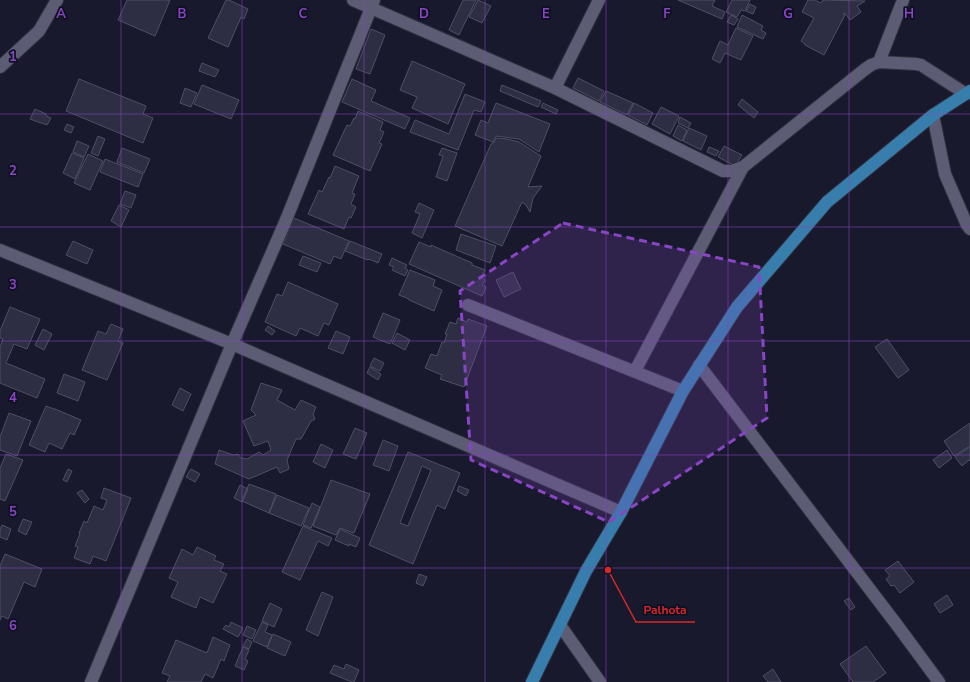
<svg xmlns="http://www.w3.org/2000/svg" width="970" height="682" font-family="'Nunito Sans',sans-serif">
  <rect width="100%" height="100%" fill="#19192d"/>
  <path fill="#2d2e43" stroke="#4e4f66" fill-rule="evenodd" d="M127,0h43l-15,36 -37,-16z
    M226,0h3l19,9 -4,10 -3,-2 -13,30 -20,-9z
    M463,0h13l-17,35 -10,-5z
    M478,0l13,6 -9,17 -13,-6z
    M678,0h37l-3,6 13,6 -3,7z
    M732,0h18l-5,11 -4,-1 -4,7 -11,-5z
    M808,0h7l5,3 3,-2 -1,-1 43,1 -8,5 4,6 -11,8 -5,-7 -2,1 2,1 -21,40 -19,-10v-1l-4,-3 13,-23 -12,-6z
    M750,4l6,3 -3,7 -7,-3z
    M731,15l7,4 -4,6 -7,-3z
    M742,15l21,11 -2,4 5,3 -3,6 -26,-12z
    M736,28l17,8 -12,24 -16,-7 -5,10 -8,-4 8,-18 8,4z
    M371,29l14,6 -15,39 -14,-5z
    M412,61l53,23 -17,40 -36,-16 5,-11 -17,-7z
    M202,63l17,7 -4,7 -16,-6z
    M578,78l26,13 -5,10 -26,-13z
    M79,79l67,27 -3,8 10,4 -10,25 -77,-32z
    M352,79l24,11 -5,11 39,17 -5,11 -63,-27z
    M202,85l37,15 -8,19 -37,-15z
    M502,85l39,16 -3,6 -38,-16z
    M185,88l12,5 -6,14 -11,-4z
    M606,91l27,12 -6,12 -27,-13z
    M465,94l20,8 -4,10 -7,-2 -16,40 -48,-18 5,-12 34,14z
    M742,99l16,13 -4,6 -16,-13z
    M496,103l54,21 -11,28 -20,-13 -23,-3 -3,6 -18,-7 6,-15 7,3z
    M543,103l15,7 -2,4 -15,-7z
    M634,103l19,10 -6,12 -19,-10z
    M661,107l18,9 -9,18 -18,-10z
    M35,109l11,5v2l5,2 -4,7 -5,-2h-1l-11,-4z
    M358,111l25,11 -3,8 4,2 -5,11 3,1 -12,27 -37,-16 14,-30 3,1 4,-8 1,1z
    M680,117l11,6 -3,5 -10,-5z
    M67,124l7,3 -3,6 -7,-3z
    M678,125l9,5 -5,11 -9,-5z
    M689,128l18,8 -6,14 -18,-9z
    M98,136l7,3 -7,17 -7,-3z
    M496,138l11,1 12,3 22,14 -13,31 14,-1 -9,12 -3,14 -4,-7 -4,-3 -20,44 -47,-20 36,-82 3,-2z
    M77,141l12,5 -5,11 -11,-5z
    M724,146l18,9 -7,11 -17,-9z
    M709,147l10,4 -3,5 -9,-4z
    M122,148l28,11 -6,14 -27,-11z
    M442,148l15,5 -10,28 -11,-4 7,-21 -4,-1z
    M72,153l12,5 -9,21 -12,-6z
    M88,154l15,7 -13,29 -16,-7z
    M105,159l38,15 -5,13 -38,-15z
    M335,166l24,10 -7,17 3,1 -4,10 5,3 -5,11 -2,-1 -5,12 -36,-15 11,-24 3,2 7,-15 1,1z
    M125,191l11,4 -5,13 -11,-4z
    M419,203l15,7 -12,28 -10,-5 8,-19 -5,-2z
    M119,205l10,5 -8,17 -10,-6z
    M294,218l55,23 -8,18 -7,-3 -4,8 -47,-20z
    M461,234l35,12 -6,17 -34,-13z
    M73,241l20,9 -6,14 -21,-9z
    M350,241l32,13 -4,9 -9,-4 -1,1 -23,-9z
    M419,242l12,5v-2l41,18v2l13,5 -4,8 4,2 -3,5 4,2 -4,9 -73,-32z
    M303,256l18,7 -4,9 -18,-7z
    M392,258l15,7 -2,3 3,2 -3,6 -13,-6 2,-3 -5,-2z
    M410,270l25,10 -2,6 9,4 -8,21 -25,-11v-1l-10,-4z
    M513,272l8,17 -17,8 -8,-17z
    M288,282l50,22 -9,21 -5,-2 -6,13 -18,-8 -4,8 -31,-14 12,-28 5,2z
    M10,307l30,12 -13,30 -13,-5 -8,19 39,16 -8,19 -37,-15v-36l3,-8 -3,-1v-7z
    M383,313l17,7 -10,24 -17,-7z
    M458,318l9,4 1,-3 19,7 -23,61 -24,-8 2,-4 -17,-7 6,-14 6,2 5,-14 2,1 3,-9h-2l5,-12 6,2z
    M111,324l12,5 -5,12 5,2 -16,37 -25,-10 16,-39 8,3z
    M268,326l7,5 -3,4 -7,-5z
    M43,329l9,5 -8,16 -9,-5z
    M336,331l14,6 -7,17 -15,-6z
    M397,333l13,7 -5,10 -13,-7z
    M887,339l22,31 -11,8 -23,-31z
    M374,358l10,5 -4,8 -10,-5z
    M370,367l11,7 -3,6 -11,-7z
    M64,374l21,8 -7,19 -21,-8z
    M261,383l21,7 -5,10 18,10 6,-10 15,7 -3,7 2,5 -4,2 -10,18h-5l-9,21 2,9 -9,4 -3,-6 -28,12 -34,-15 4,-14 14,5 5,-1 3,4 6,1 12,-7 4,3 8,-5 -3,-9 -14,5 -11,-25 13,-6 -5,-5z
    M180,388l11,6 -8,17 -11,-6z
    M46,406l8,3h1l26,11 -7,15 -4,-2 -8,16 -13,-6 -4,9 -16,-7z
    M9,413l22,8 -14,35 -17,-6v-13z
    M970,423v23l-16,10 -10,-15z
    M355,428l12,5 -11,26 -13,-5z
    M383,440l15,6 -9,25 -16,-6z
    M321,444l12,6 -8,18 -12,-6z
    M970,447v14l-1,-1 -7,6 -7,-9z
    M947,450l5,8 -13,10 -6,-8z
    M408,452l52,21 -15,36 -8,-4 -24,59 -44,-19zM422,466l9,4 -23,56 -8,-3z
    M6,454l17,6 -18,41 -5,-2v-31z
    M68,469l4,2 -5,11 -4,-2z
    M191,469l9,5 -5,8 -9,-5z
    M331,480l39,14 -16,39 -14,-5 -4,7 -23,-9z
    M249,484l27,10 -7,19 -27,-12z
    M240,485l8,4 -6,13 -8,-4z
    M459,486l10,4 -3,6 -9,-5z
    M104,488l27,10 -25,63 -13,-5 -3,8 -16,-6 4,-11 -3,-1 5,-12 -1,-1 5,-12 3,2 7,-17 9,4 4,-10 -6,-2z
    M82,490l7,9 -4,4 -8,-10z
    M277,495l32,13 -8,18 -32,-13z
    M312,503l8,4 -9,21 -8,-3z
    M23,519l9,3 -6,13 -8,-4z
    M2,525l9,4 -4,11 -7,-3v-7z
    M303,526l29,12 -4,8 -10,-5 -18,39 -18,-8z
    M340,529l20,9 -4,9 -7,-3v2l-14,-6z
    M197,547l19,9 -2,4 10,4 -4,7 7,3 -14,29 -13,-6 -4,11 -25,-11 7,-15 -9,-4 13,-29 11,6z
    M5,554l37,15 -7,18 -11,-5 -16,37 -6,-3 -2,4v-54z
    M898,561l16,21 -14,11 -6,-8 -3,1 -5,-7 4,-3 -5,-6z
    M419,574l8,3 -4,9 -7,-3z
    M322,592l11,5 -15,39 -12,-6z
    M947,595l6,10 -13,8 -6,-9z
    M849,598l6,9 -4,3 -7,-9z
    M270,603l12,6 -8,18 -12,-6z
    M231,622l12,6 -5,9 -15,-8 3,-4 3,2z
    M262,622l6,3 -3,7 7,3 -5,12 -14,-6z
    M247,626l9,4 -4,9 -9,-4z
    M273,634l18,8 -6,14 -18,-8z
    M213,637l17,8 -6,16 -3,-2 -8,19 -8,-4 -4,8h-34l3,-6 -8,-3 14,-33 31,13z
    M247,639l5,3 -3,7 -6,-3z
    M866,646l20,27 -13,9h-20l-13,-18z
    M243,647l6,3 -4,9 3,2 -4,9 -9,-4z
    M346,664l13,6 -5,12h-2l-22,-9 4,-8 10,4z
    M773,669l8,13h-13l-5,-6z"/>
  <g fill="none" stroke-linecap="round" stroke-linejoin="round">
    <defs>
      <path id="minor" d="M353,0l18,8 3,-8
        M879,62l24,-62
        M0,67l39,-36 18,-31
        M555,88l44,-88
        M933,115l12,59 22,51 3,4
        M0,250l232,94 389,168
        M468,305l215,86
        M699,365l198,260 42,57
        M635,371l108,-204
        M560,625l40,57
        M91,682l141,-338 54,-124 85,-212 184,80 168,83h9l11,-4 121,-97 7,-5 8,-3 37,2 5,1 45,29"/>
      <path id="major" d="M532,682l54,-111 35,-59 62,-121 54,-84 90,-105 106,-87 37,-24"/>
    </defs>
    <use href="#minor" stroke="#313140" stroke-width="14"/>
    <use href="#major" stroke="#313140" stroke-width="14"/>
    <use href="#minor" stroke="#5c5d75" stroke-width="12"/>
    <use href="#major" stroke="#387ead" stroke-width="12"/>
  </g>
  <path fill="#8845c4" fill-opacity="0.2" stroke="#8845c4" stroke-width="3" stroke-dasharray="8 5" stroke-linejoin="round" d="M563,223l196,44 8,151 -158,104 -138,-62 -11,-169z"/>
  <path fill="none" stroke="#8845c4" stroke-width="1" stroke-opacity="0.55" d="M121,0v682M242,0v682M364,0v682M485,0v682M606,0v682M728,0v682M849,0v682M0,114h970M0,227h970M0,341h970M0,455h970M0,568h970"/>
  <g font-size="13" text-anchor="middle" font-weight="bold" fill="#8845c4" stroke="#101023" stroke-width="3.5" stroke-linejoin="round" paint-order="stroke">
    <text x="61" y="18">A</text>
    <text x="182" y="18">B</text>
    <text x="303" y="18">C</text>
    <text x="424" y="18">D</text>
    <text x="546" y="18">E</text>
    <text x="667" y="18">F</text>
    <text x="788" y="18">G</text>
    <text x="909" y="18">H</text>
    <text x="13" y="61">1</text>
    <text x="13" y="175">2</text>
    <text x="13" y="289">3</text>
    <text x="13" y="402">4</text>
    <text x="13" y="516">5</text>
    <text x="13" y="630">6</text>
  </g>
  <path fill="none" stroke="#d62828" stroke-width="1.5" d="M608 570L636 622H695"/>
  <circle fill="#d62828" stroke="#101023" stroke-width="1.5" cx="608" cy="570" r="4"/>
  <g font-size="12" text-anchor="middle" font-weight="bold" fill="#d62828" stroke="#101023" stroke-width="3.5" stroke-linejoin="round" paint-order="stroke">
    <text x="665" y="614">Palhota</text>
  </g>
</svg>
